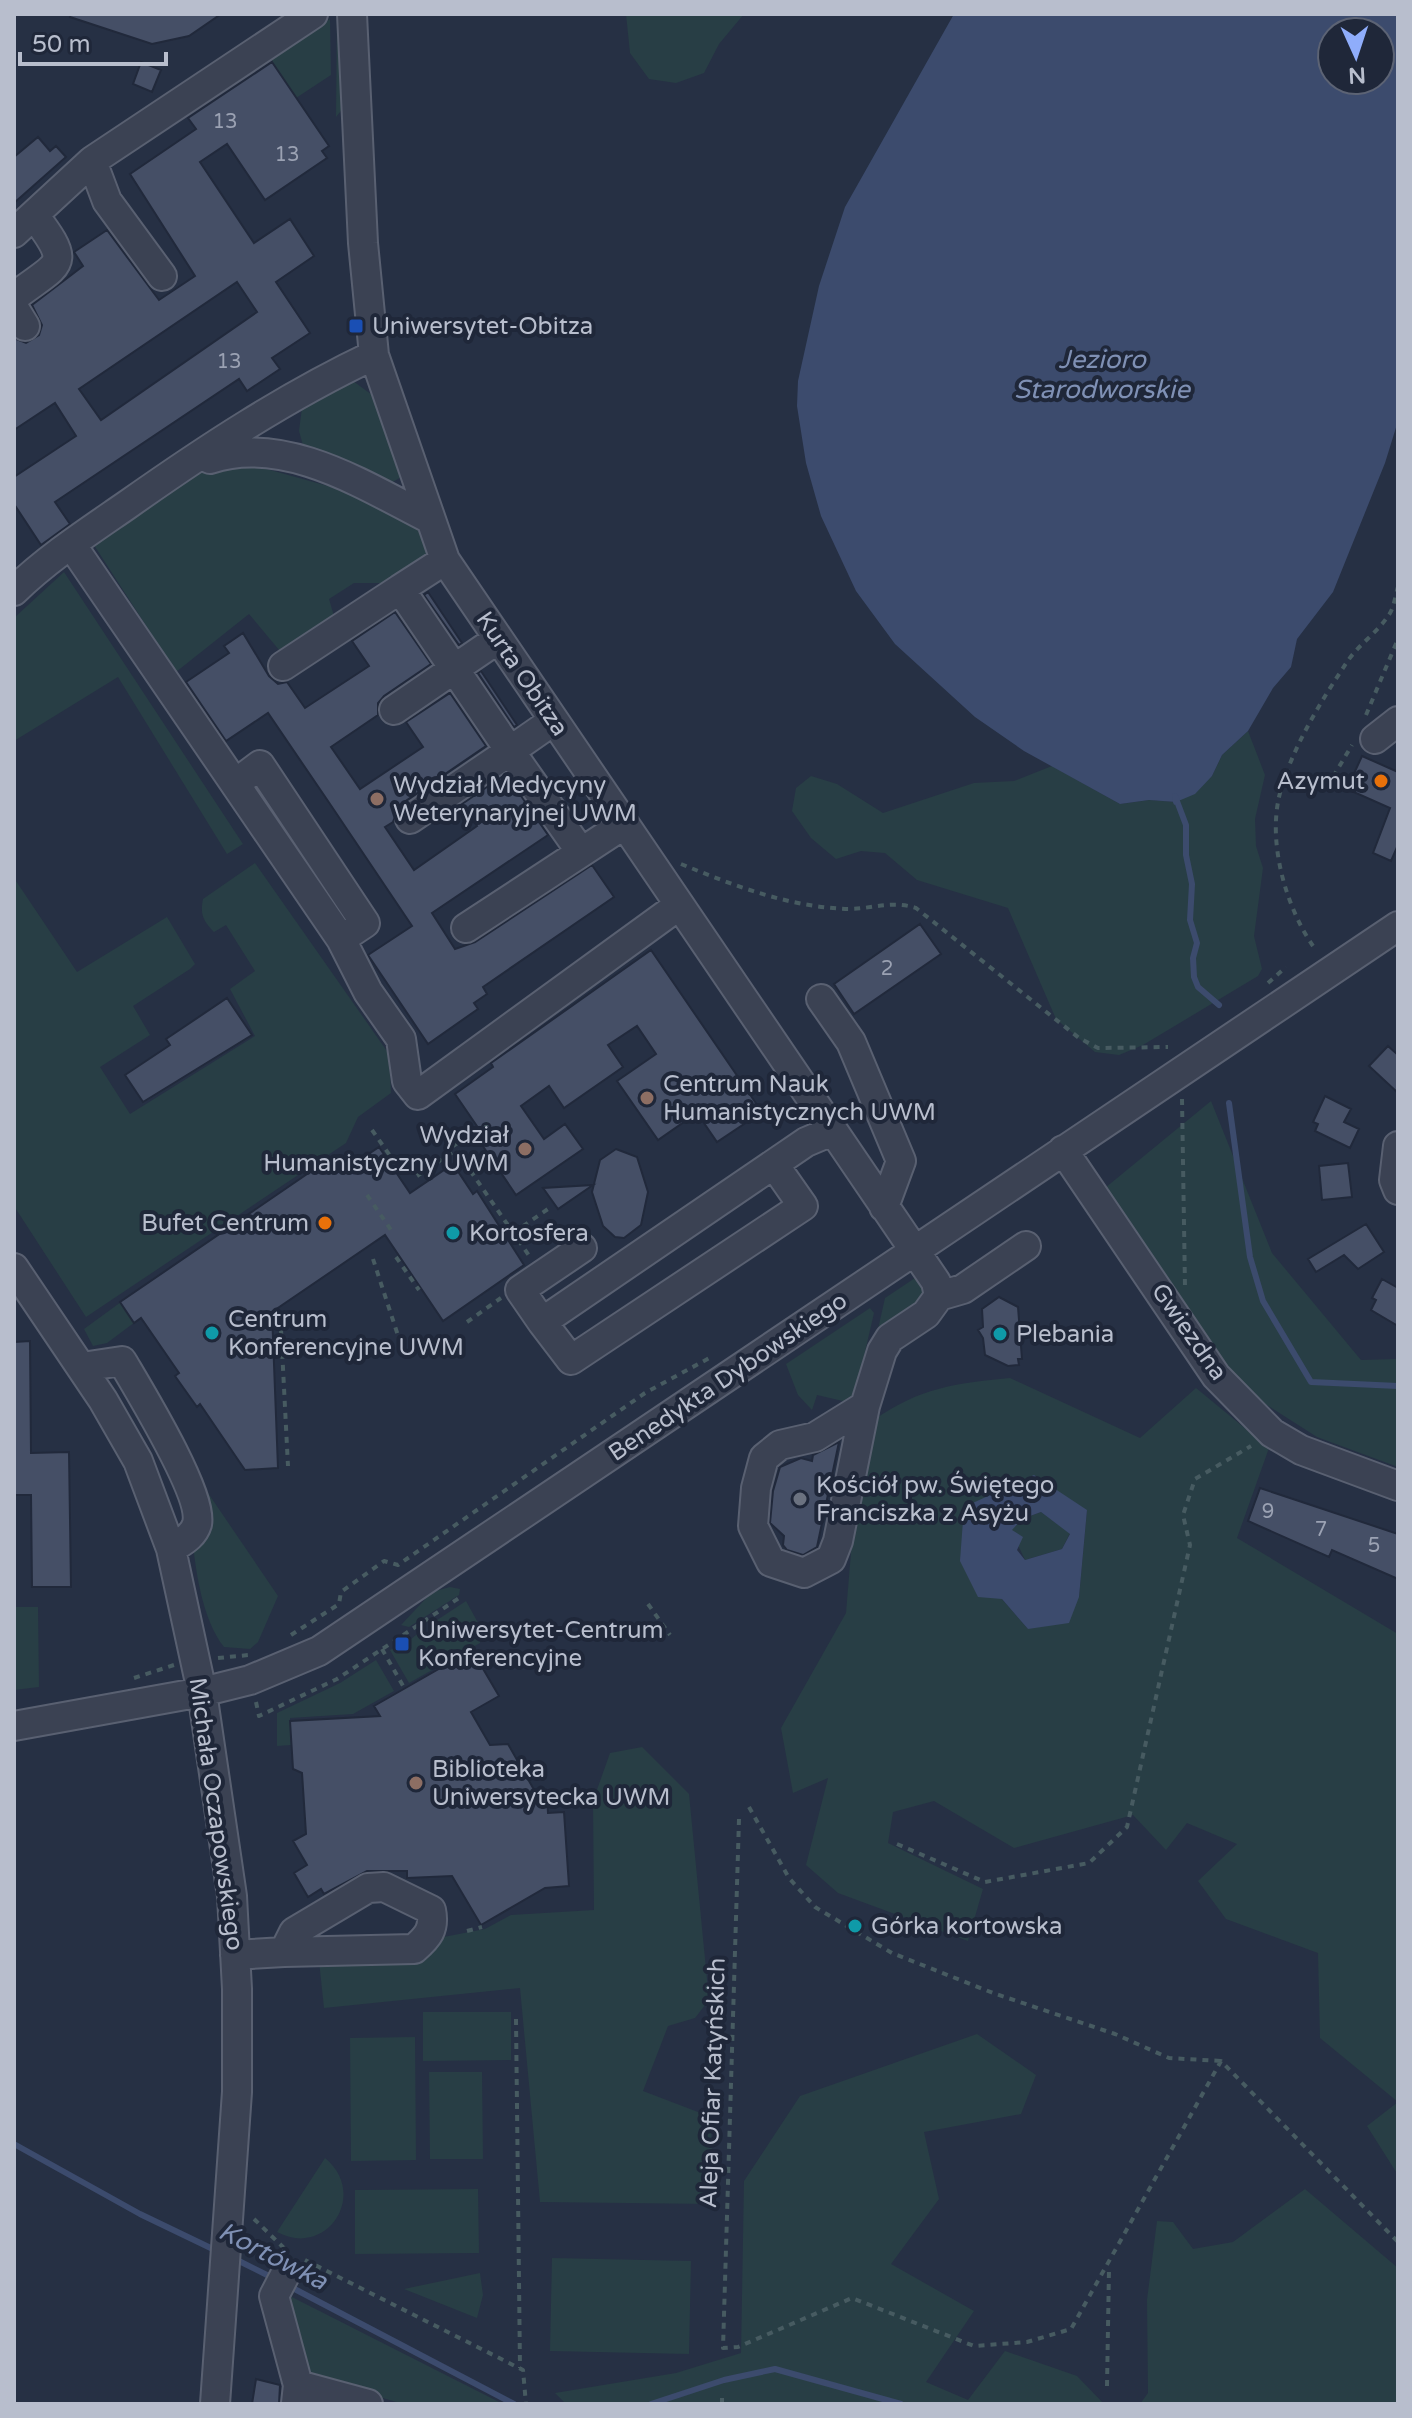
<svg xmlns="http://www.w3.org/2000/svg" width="1412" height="2418" font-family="'Varela Round',sans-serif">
  <rect width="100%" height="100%" fill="#263044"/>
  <path fill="#283e45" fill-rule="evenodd" d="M337,14l9,6 2,82 -12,15z
    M626,14h118l-25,30 -15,29 -28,10 -27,-4 -19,-26z
    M330,19l1,56 -35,23 -26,-39z
    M353,381l26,19 24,76 -12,7 -85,-27 -7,-25 4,-31 25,-15z
    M238,461l115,32 62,31 16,32 -28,27h-49l-25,16 7,24 -51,34 -36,-43 -73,58 -84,-130 89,-63z
    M64,572l179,272 -16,10 -109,-177 -104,64v-123z
    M1248,731l17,44 -10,44 1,27 7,22 -9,68 8,33 -4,7 -115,69 -24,10 -24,-3 -39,-33 -48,-111 -91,-28 -32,-27 -24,-2 -25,8 -25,-21 -19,-27 4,-23 15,-12 26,8 46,29 91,-30 40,-2 38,-15 68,38 29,-4 27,2 36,-26 10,-21z
    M255,863l134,191 2,39 -33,24 -12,26 -260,174 -72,-111v-328l63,94 90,-55 28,47 -5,5 -57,37 17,29 -50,32 30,47 125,-78 -25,-47 25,-18 -29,-46 -12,7c-11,-12 -14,-17 -11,-33z
    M1211,1101l61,152 89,107 37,-1v108l-81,-30 -88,-56 -124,-193z
    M918,1276l8,13 -2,9 -48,40 9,-40z
    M121,1302l14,20 -28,21 -14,3 -9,-17z
    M870,1308l4,5 -19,82 -8,7 -30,-7 -5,15 -14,-15 -12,-31z
    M1010,1378l130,60 56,-50 73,60 -32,90 161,96v541l-31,-49 31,-24 -78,-64 -2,-85 -92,-34 -28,-38 39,-37 -50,-21 -21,27 -33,-35 -119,33 -80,-47 -41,11 -5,31 95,46 -15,52 -130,-48 -32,-28 22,-87 -35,15 -12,-65 65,-115 8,-97 20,-96c45,-32 82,-37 136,-42zM964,1507l123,3 -8,87 -51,32 -26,-30z
    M189,1465l89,131 -20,46 -8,7 -26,-2c-32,-40 -34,-132 -35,-182z
    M1041,1512l29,21 -8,16 -37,11 -14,-30 11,-11z
    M450,1587l10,2 -1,6 -50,32 -8,-2 31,-33z
    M466,1601l16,29 -2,13 -71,40 -19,-33 4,-2 3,3 25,-21 6,8 10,-7 -4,-9z
    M15,1607h23l1,80 -25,3z
    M376,1660l18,31 -41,23 -63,4 1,27 -14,1v-33l63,-30z
    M642,1747l47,47 20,206 -14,18 -27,8 -25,65 68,26 2,87 -173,-2 -20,-214 -196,20 -5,-47 166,-32 26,-14 83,-5 -1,-109 17,-48z
    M423,2012h88v48l-88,1z
    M977,2034l59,41 -15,39 -97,18 15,67 -48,65 83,47 -48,71 42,18 37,-49 72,25 27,28h-538l-11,-11 121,-20 65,-20 3,-172 56,-85z
    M415,2037l1,123 -65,1 -1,-123z
    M429,2072h53l1,87h-53z
    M325,2158c44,36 2,101 -48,74z
    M478,2189l1,64 -124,1v-64z
    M1305,2189l93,79v136h-258l8,-11 -1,-93 10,-79 16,1 20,27 40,-7z
    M552,2258l139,3 -2,93 -139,-3z
    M480,2273l3,22 -6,23 -73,-29z
    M284,2293l219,111h-100l-91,-27 -23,-34z"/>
  <path fill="#3c4b6d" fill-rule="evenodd" d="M954,14h444v407l-13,42 -52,129 -36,47 -6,28 -18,21 -25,43 -26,24 -10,21 -17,18 -19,8 -27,-2 -29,4 -96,-53 -49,-34 -80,-73 -39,-53 -35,-75 -15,-53 -9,-57 1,-25 21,-95 26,-79zM1332,32h48v48h-48z
    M1034,1475l53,35 -8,87 -10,26 -41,6 -26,-30 -24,-2 -18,-36 4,-54zM1041,1512l29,22 -8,15 -37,11 -8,-10 6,-13 -11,-7 10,-11z"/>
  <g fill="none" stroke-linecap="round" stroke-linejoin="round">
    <path stroke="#3c4b6d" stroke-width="6" d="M1176,802l-1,-6 11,29v30l6,29 -2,36 7,23 -4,15 1,19 4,10 21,18
      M1229,1103l21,154 13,44 48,81 87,4
      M14,2144l126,70 79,38
      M233,2258l40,20
      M287,2285l227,119
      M651,2404l73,-24 51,-11 126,35"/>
  </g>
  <path fill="#454f66" stroke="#21293b" stroke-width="2" fill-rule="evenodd" d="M71,14h150l-32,22 -37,8 -82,-27z
    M141,62l20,8 -9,22 -19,-8z
    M272,62l57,84 -7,5 5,7 -62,42 -38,-56 -27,18 54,81 36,-24 24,37 -38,26 34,51 -38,25 8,11 -33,22 -8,-12 -184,123 15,22 -29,21 -27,-41v-27l62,-41 -21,-33 -41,27v-92l12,5 13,-8 3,-10 -10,-20 51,-39 -9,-14 33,-22 52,70 36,-24 -65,-102 66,-45 -8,-11zM237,282l20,30 -156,108 -22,-31z
    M38,137l12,14 6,-5 10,11 -52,46v-46z
    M428,592l34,51 -3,2 -35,-50z
    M395,612l36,52 -47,32 -6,7v12l-47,32 29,42 63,-42 -17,-25 44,-29 36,53 -86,59 -7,17 -8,5 29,43 63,-44 -15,-22 44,-30 42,61 -116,78 23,36 20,-7 117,-77 22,32 -131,90 4,7 -13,9 4,6 -50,35 -60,-89 44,-29 -82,-122 -62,-91 -42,28 -40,-59 43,-29 -5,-7 19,-13 26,43 9,8 9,-2 18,26 64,-42 -17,-25z
    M481,671l36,54 -3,2 -36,-54z
    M1362,756l36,16v73l-7,16 -18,-8 17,-45 -43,-19z
    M920,924l21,30 -87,60 -20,-30z
    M651,950l111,162 -45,30 -20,-29 -39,27 -41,-59 39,-27 -19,-28 -29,19 15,22 -59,41 -15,-22 -28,20 23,33 21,-15 18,25 -67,46 -40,-59 5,-4 -26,-38 38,-27 -2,-4z
    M227,998l25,37 -109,67 -18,-27 45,-30 -4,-6z
    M1388,1046l10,9v38l-29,-27z
    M1325,1096l26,13 -7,13 15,7 -9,19 -35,-17 3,-7 -5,-2z
    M379,1147l31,46 43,-29 20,30 4,-3 47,74 -81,56 -58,-86 -113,77 6,156 -33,2 -45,-66 -3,3 -22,-31 4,-3 -38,-55 -7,5 -14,-21 212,-145 10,15z
    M616,1149l21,8 11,35 -7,33 -17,13 -9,-1 -12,-11 -11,-34 8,-32z
    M1348,1163l4,34 -30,3 -3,-34z
    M593,1185l-35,24 -15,-21z
    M1366,1224l18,28 -26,17 -14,-14 -28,17 -8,-13z
    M1382,1279l16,9v38l-27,-16 5,-10 -4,-2z
    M999,1297l19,10 4,52h-4l1,6 -11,1 -23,-11 -2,-17 -5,-8 5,-3 -1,-18z
    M30,1341l1,112 38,-1 2,135h-39l-1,-92h-17v-153z
    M839,1442l-22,105 -14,8 -16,-5 -4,-5 1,-9 -14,-13 3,-32 7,-24 21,-9 11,3 1,-6z
    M1260,1488l138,46v45l-66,-29 -3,7 -81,-36z
    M472,1650l27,46 -28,16 19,33 18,-1 29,51 10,-1 1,19 16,-1 5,74 -24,2 -64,37 -29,-49 -45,2v-7h-40l-43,23 -3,-5 -13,8 -14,-24 13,-8 -14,-24 13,-7 -4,-61 -9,-4 -3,-48 90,-5 -6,-10z
    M256,2379l24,6 -1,19h-27z"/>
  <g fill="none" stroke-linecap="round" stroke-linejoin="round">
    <defs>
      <path id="minor" d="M352,14l11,229 11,112 71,205 491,722 3,14 -13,18 -36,24 -8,13 -17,55 -27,135 -7,18 -27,14 -33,-11 -18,-36 3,-38 8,-30 16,-13 35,-8 50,-31
        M14,233l78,-72
        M162,276l-55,-75 -15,-40 221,-147
        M14,297c47,-36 59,-30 20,-82
        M14,308l11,18
        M210,459c75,-25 155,27 220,60
        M71,544l270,395 27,53 33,47 6,42 11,14 260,-189
        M14,591c34,-33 74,-59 113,-86 78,-55 160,-109 247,-150
        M283,666l117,-77
        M394,710l104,-71
        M553,721l-43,30 71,101
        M1375,739l23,-18
        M236,783l24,-18 105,158 -24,16
        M410,819l100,-68 -110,-162 45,-29
        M466,928l157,-103
        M821,999l30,43 50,119 -17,46
        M1398,1146l-4,34 4,10
        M1063,1150l153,226 56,57 29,17 97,36
        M775,1166l28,40 -232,154 -29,-38 264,-180 26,-11
        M14,1268l89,132 35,61 33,88 31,143 30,204 5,93v103l-22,312
        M939,1296l24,-7 63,-43
        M542,1322l-22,-32 62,-42
        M82,1367l40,-6c17,29 82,135 75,163 -4,13 -16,18 -26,25
        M14,1726l188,-34 48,-12 69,-29 1079,-725
        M235,1955l49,-3 10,-20 74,-44 16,-1 47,23c4,19 -3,27 -17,39l-130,3
        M286,2273l-12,23 24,89
        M296,2403l2,-18 70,19"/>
    </defs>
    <use href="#minor" stroke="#596071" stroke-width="32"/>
    <path stroke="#475b61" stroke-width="4" stroke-dasharray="6 6" stroke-linecap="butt" d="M1366,715l32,-76
      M1327,787l25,-42
      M681,864c54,22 108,43 167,45 24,0 44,-9 68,-1l163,130 19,10 70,-1
      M1313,946c-27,-39 -46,-104 -33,-153 12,-45 41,-92 67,-131 11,-17 30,-29 41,-46 6,-7 7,-20 10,-29
      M1268,983l18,-16
      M1182,1099l3,188
      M372,1130l33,47
      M453,1146l35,-23
      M417,1176l39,-26 74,107
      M367,1195l24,35
      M513,1233l35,-24
      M396,1257l23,33
      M373,1259l32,98
      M467,1322l34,-24
      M281,1329l7,137
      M648,1604l22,31
      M291,1635l48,-31 2,-12 43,-31 14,4 247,-172 68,-37
      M382,1649l24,42
      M218,1658l31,-3
      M134,1678l40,-13
      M256,1702l3,14 78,-37 125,-83
      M749,1807l40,71 26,29 77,46 101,40 122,41 54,24 52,3
      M739,1819l-16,529 15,-1 114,-49 122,48 53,-4 44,-13 150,-268 177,181
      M897,1844l88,38 104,-19 38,-36 63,-282 -7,-30 12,-36 56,-33
      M467,1931l15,-4
      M516,2019l4,349
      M254,2219l32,31
      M305,2260l218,110 3,34
      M1107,2386l2,-117
      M722,2404v-6"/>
    <use href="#minor" stroke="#3b4253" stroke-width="28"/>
  </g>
  <g fill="#1a4fb4" stroke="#1f2739" stroke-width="3">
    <rect x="348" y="318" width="16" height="16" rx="4"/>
    <rect x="394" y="1636" width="16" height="16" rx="4"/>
  </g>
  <g fill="#e8710a" stroke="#1f2739" stroke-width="3">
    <circle cx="1381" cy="781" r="8"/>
    <circle cx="325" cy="1223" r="8"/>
  </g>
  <g fill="#8d6e63" stroke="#1f2739" stroke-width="3">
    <circle cx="377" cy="799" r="8"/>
    <circle cx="647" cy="1098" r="8"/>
    <circle cx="525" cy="1149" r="8"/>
    <circle cx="416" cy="1783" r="8"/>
  </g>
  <g fill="#0f9aa8" stroke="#1f2739" stroke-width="3">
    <circle cx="453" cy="1233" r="8"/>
    <circle cx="212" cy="1333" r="8"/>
    <circle cx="1000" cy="1334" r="8"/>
    <circle cx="855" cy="1926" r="8"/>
  </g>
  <circle fill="#6b7280" stroke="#1f2739" stroke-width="3" cx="800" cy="1499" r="8"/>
  <g text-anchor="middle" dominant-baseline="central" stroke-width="8" stroke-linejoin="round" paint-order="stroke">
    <g font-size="20" fill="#9ba2b3">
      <text x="225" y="122">13</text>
      <text x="287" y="155">13</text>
      <text x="229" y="362">13</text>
      <text x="887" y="969">2</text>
      <text x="1268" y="1512">9</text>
      <text x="1321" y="1530">7</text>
      <text x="1374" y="1546">5</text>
    </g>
    <g font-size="24" fill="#b8becd" stroke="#1f2739" text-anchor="start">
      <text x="372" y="326">Uniwersytet-Obitza</text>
      <text x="1365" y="781" text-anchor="end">Azymut</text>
      <text x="393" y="785">Wydział Medycyny<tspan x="393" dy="28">Weterynaryjnej UWM</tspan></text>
      <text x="663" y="1084">Centrum Nauk<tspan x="663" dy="28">Humanistycznych UWM</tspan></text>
      <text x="509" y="1135" text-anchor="end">Wydział<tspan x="509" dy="28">Humanistyczny UWM</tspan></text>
      <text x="309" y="1223" text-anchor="end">Bufet Centrum</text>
      <text x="469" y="1233">Kortosfera</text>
      <text x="228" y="1319">Centrum<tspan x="228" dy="28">Konferencyjne UWM</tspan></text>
      <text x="1016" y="1334">Plebania</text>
      <text x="816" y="1485">Kościół pw. Świętego<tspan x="816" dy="28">Franciszka z Asyżu</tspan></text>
      <text x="418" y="1630">Uniwersytet-Centrum<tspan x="418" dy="28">Konferencyjne</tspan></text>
      <text x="432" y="1769">Biblioteka<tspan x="432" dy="28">Uniwersytecka UWM</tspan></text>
      <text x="871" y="1926">Górka kortowska</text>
    </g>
    <g font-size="24" fill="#b8becd" stroke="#1f2739">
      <text transform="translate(522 674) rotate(56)">Kurta Obitza</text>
      <text transform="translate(1189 1332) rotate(55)">Gwiezdna</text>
      <text transform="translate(728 1377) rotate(-34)">Benedykta Dybowskiego</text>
      <text transform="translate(216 1814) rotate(82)">Michała Oczapowskiego</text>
      <text transform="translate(713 2083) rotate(-88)">Aleja Ofiar Katyńskich</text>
    </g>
    <g font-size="26" font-style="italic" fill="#7f90b4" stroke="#1f2739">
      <text x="1102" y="359">Jezioro<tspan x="1102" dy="30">Starodworskie</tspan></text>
      <text transform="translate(273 2256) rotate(27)">Kortówka</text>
    </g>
  </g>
  <rect width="1412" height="2418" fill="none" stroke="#b8becd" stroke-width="32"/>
  <g transform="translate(1356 56) rotate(177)"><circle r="38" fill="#1f2739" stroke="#5c6374" stroke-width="2"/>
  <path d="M0-6L14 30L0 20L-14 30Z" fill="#8fadfb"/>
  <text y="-12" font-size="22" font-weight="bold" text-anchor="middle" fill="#b8becd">N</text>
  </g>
  <path d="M20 52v12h146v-12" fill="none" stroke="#b8becd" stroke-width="4"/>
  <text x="32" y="52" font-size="24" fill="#b8becd" stroke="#1f2739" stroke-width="6" paint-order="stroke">50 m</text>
</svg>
